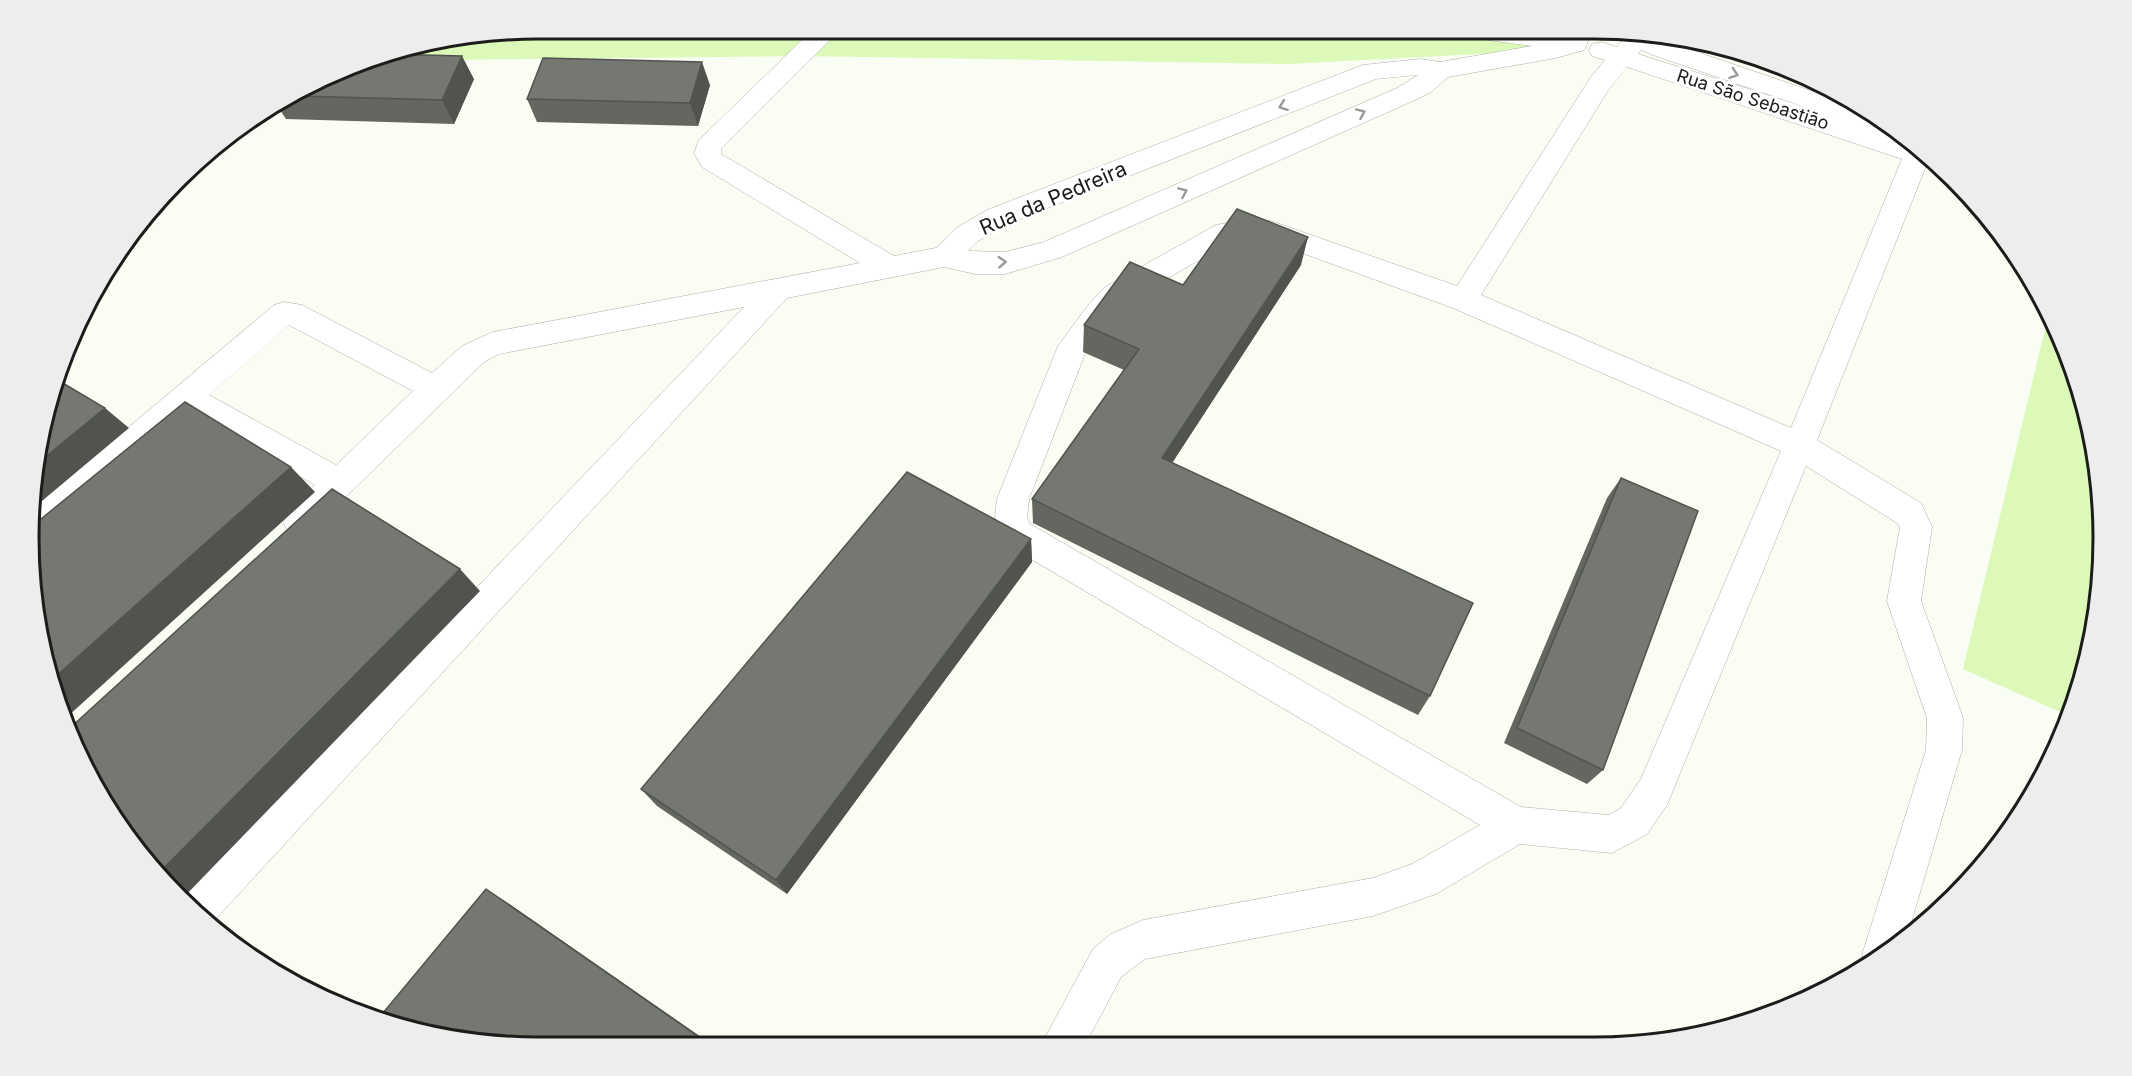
<svg xmlns="http://www.w3.org/2000/svg" width="2132" height="1076" font-family="Inter,sans-serif">
  <rect width="100%" height="100%" fill="#f9fdf4"/>
  <path fill="#dcf9b9" d="M538,29l1024,1 -6,20 -268,14 -487,-8 -437,5 10,-5z
    M2049,313l27,61 23,97 3,100 -16,99 -17,46 -106,-47z"/>
  <g fill="none" stroke-linecap="round" stroke-linejoin="round">
    <defs>
      <path id="minor" d="M670,29h421l-3,6 -9,2h-246l-112,112v5l173,102 42,-8 22,-21 29,-17 376,-145 57,-6 20,3 92,-16 -65,-9 -9,-2 -3,-6c21,0 97,-5 110,10l10,-3 9,2 3,6 -3,6 -28,8 -108,19 -17,15 -16,8 -353,157 -57,17h-30l-31,-7 -157,31 -575,625 -31,-23 1,-3 562,-590 -245,47 -15,8 -173,169 -12,4 -12,-4 -4,-10 4,-10 28,-26 -127,-72 -140,122 -12,4v-34l238,-200 10,-3 18,3 130,68 30,-27 31,-14 367,-69 -158,-96 -8,-14 5,-13 106,-103h-123l-9,-2zM1418,75l-21,13 -353,154 -39,10 -37,-1 10,-10 29,-17 369,-145zM289,325l124,66 -77,74 -127,-70z
        M1639,31l7,2 3,6 -11,15 274,87 26,24 -12,1 -109,274 104,63 11,24 -11,74 42,117 -1,32 -56,190 -40,24 -4,-9 64,-205 1,-32 -40,-117 13,-74 -3,-4 -91,-57 -139,339 -20,29 -35,19 -92,-9 -84,50 -63,22 -228,43 -24,18 -36,68h-44l52,-96 18,-15 32,-14 230,-42 39,-14 68,-39 -476,-282 -9,-26 2,-18 61,-153 31,-42 16,-17 111,-62 34,-6 21,2 186,65 134,-209 14,-17 -13,-4 -3,-6 3,-6 9,-2 16,5 11,-14zM1627,67l275,92 -111,269 -310,-133 128,-206zM1250,239l19,2 184,67 328,143 -140,328 -20,29 -12,7 -88,-8 -491,-283 -3,-7 2,-18 57,-148 23,-31 16,-17 107,-62z
        M1669,36l27,5c-8,11 -30,17 -43,14l-3,-6 3,-6z"/>
      <path id="major" d="M1569,30h24l-9,20 -9,2 -9,-2 -3,-6z
        M1609,30l40,3 22,10 193,66 41,26 -9,3 -9,-3 -234,-80 -41,-19z"/>
    </defs>
    <use href="#minor" stroke="#aaaea5" stroke-width="1"/>
    <use href="#major" stroke="#aaaea5" stroke-width="1"/>
    <use href="#minor" fill="#fff" fill-rule="evenodd"/>
    <use href="#major" fill="#fff" fill-rule="evenodd"/>
  </g>
  <path fill="#646760" d="M374,56l100,23 -20,45 -168,-5 -8,-12z
    M710,85l-12,41 -161,-4 -10,-23z
    M1301,265l-129,198 258,233 -12,19 -385,-192 -1,-24 92,-129 -41,-18 1,-27 99,-40z
    M1621,478l-18,292 -16,14 -83,-41 103,-245z
    M1031,539l1,23 -245,332 -130,-88 -16,-17z"/>
  <path fill="#51544e" d="M462,56l12,23 -20,45 -12,-24z
    M702,62l8,23 -12,41 -8,-23z
    M1308,237l-7,28 -142,218 3,-25z
    M105,408l24,20 -93,78 2,-43z
    M291,467l24,25 -248,225 -12,-40z
    M1031,539l1,23 -245,332 -11,-14z
    M460,569l20,22 -299,309 -3,-1 -19,-26z
    M486,889l22,14 206,143h-2z"/>
  <path fill="#747870" stroke="#51544e" stroke-width="1.5" d="M385,54l77,2 -20,44 -144,-4 76,-40z
    M543,58l159,4 -12,41 -163,-4z
    M1237,209l71,28 -146,221 311,145 -43,93 -398,-197 107,-150 -55,-24 46,-63 53,23z
    M56,379l49,29 -67,55v-25z
    M185,402l106,65 -236,210 -22,-72 3,-82z
    M907,472l124,67 -255,341 -135,-91z
    M1621,478l77,33 -95,259 -86,-42z
    M332,489l128,80 -301,304 -78,-109 -11,-36z
    M486,889l226,157h-207l-99,-16 -28,-11z"/>
  <defs><path id="oneway-chevron" d="M-2-3.5L2.5 0L-2 3.5" fill="none" stroke-width="1.6" stroke-linecap="round" stroke-linejoin="round" transform="scale(1.5)"/></defs>
  <g stroke="#999998">
    <use href="#oneway-chevron" transform="translate(1734 74) rotate(19)"/>
    <use href="#oneway-chevron" transform="translate(1283 106) rotate(159)"/>
    <use href="#oneway-chevron" transform="translate(1361 113) rotate(-24)"/>
    <use href="#oneway-chevron" transform="translate(1183 192) rotate(-24)"/>
    <use href="#oneway-chevron" transform="translate(1002 262) rotate(-4)"/>
  </g>
  <g text-anchor="middle" dominant-baseline="central" stroke-width="6" stroke-linejoin="round" paint-order="stroke">
    <g font-size="18" fill="#1c1d1a" stroke="#fff">
      <text transform="translate(1753 99) rotate(18)">Rua São Sebastião</text>
    </g>
    <g font-size="21" fill="#1c1d1a" stroke="#fff">
      <text transform="translate(1053 198) rotate(-23)">Rua da Pedreira</text>
    </g>
  </g>
  <path d="M0 0H2132V1076H0ZM538 39H1594A499 499 0 0 1 2093 538V538A499 499 0 0 1 1594 1037H538A499 499 0 0 1 39 538V538A499 499 0 0 1 538 39Z" fill="#ededed" fill-rule="evenodd"/>
  <path fill="none" stroke="#1c1d1a" stroke-width="3" d="M538 39H1594A499 499 0 0 1 2093 538V538A499 499 0 0 1 1594 1037H538A499 499 0 0 1 39 538V538A499 499 0 0 1 538 39Z"/>
</svg>
